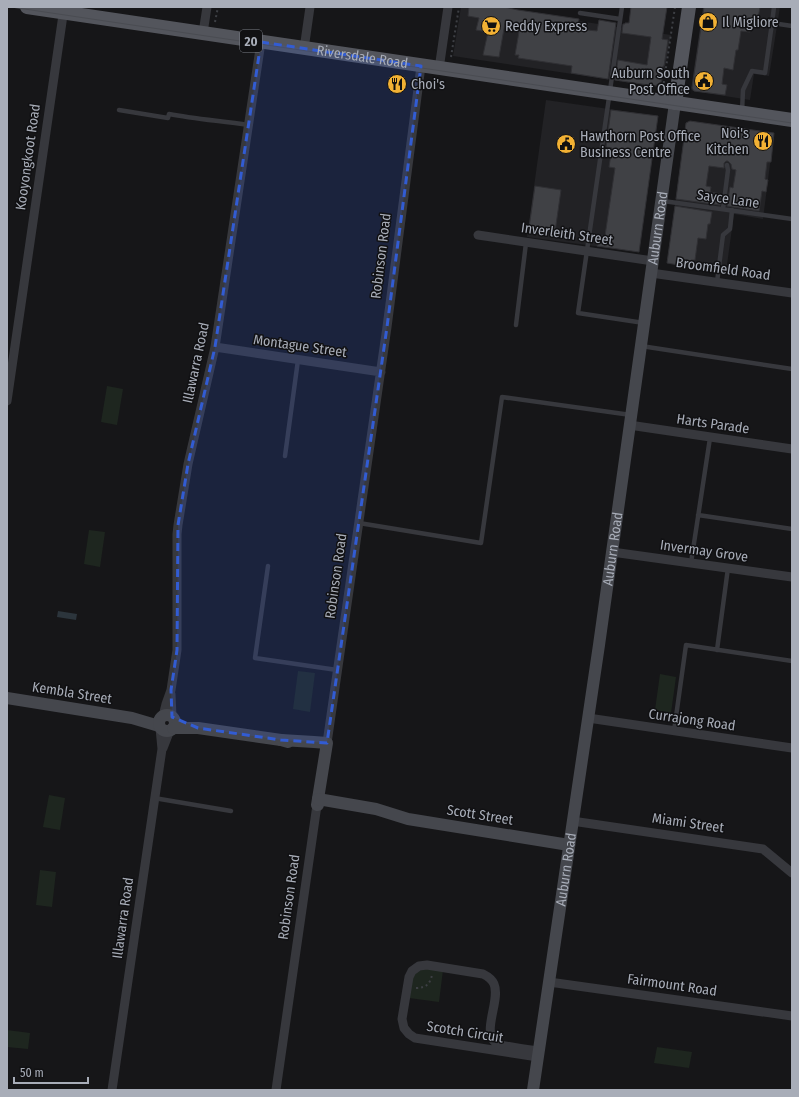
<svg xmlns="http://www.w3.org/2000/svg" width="799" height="1097" font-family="'Fira Sans Condensed',sans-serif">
  <rect width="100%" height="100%" fill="#161618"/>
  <path fill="#222225" d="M461,7h26l184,28 -9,49 -4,3 -205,-31z
    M703,7h77l-11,69 -15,-2 -4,26 -57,-9 -2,-2z
    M546,100l112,16 -19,136 -112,-15z
    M690,121l84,12 -11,86 -29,-5 -8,58 -59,-9 19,-140z"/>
  <path fill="#1e261f" d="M107,386l16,3 -6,36 -16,-3z
    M89,530l16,2 -5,35 -16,-3z
    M298,671l17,2 -5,39 -17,-3z
    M660,674l16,3 -5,36 -16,-3z
    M49,795l16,3 -5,32 -17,-3z
    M40,870l16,2 -4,35 -16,-2z
    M424,968l19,2 -4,32 -30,-4 4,-24z
    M7,1030l23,3 -2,16 -21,-2z
    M657,1047l35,5 -3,16 -35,-5z"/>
  <path fill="#2c353c" d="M58,611l19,3 -1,6 -19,-3z"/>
  <path fill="#404145" stroke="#303034" d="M469,7h35l14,3 61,9 -2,10 20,2 2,-11 17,3 -8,56 -37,-6 1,-7 -54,-8 1,-3h-4l5,-29 -15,-3 -6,34 -16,-2 5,-23 -12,-2 3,-12 -11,-2z
    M631,7h36l-5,32 6,1 -4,26h-1l-2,16 -6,4 -40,-6 3,-20 29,5 4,-28 -29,-4 1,-9h2v-1h4z
    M704,7h56l-3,17 -6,-1 -1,9 -9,-1 -3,19h-2l-3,20 -9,-2 -2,16 5,1 -2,10 -31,-4 -2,-3z
    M611,110l47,6 -19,136 -42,-6 2,-11 6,1 10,-68 -6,-1 3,-19 -6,-1z
    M690,121l84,12 -3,29h-4l-2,17 3,1 -2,12 -4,-1 -3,20 -32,-5 3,-19 3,1 3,-18 -4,-1 -1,-5 -3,-3h-2l-2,2v5l-15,-2 -3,20 5,1 -1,5 11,2 -1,11 -44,-6 10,-76z
    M535,186l26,4 -6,42 -26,-4z
    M675,206l37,6 -2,12h-2l-2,15 -8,-1 -3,22h-4l-1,7 -23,-4z"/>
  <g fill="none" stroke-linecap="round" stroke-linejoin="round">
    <path stroke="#3d3f44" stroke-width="2" stroke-dasharray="2 3" stroke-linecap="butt" d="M215,22l3,-15
      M451,57l8,-50
      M663,88l12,-81
      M416,988c10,0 14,-4 16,-13"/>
    <path stroke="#37383d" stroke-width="4.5" d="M622,7l-44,306 66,10
      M774,7l-2,16 20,3
      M580,13l40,6
      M119,110l49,8 1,-4c26,5 53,7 79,11
      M742,112l1,-22 9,-19 13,2 7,-50
      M663,201l129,18
      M723,209l5,-39 -1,-5
      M717,282l6,-47 7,-6 2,-19
      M516,325l10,-82
      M641,346l151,23
      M285,456l13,-96
      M698,515l94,14
      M359,523l122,20 21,-146 129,18
      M691,563l19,-125
      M268,566l-13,92 82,12
      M717,650l11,-82
      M674,731l12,-86 106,16
      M154,798l77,13"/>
    <path stroke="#37383d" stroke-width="9" d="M203,33l4,-26
      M304,49l6,-42
      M439,69l9,-62
      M478,235l175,26
      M651,273l141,20
      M215,347l166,25
      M7,401l56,-386 4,-7
      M629,425l163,24
      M612,552l180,25
      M171,694l1,23
      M163,716l3,-12 5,-14 6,-40v-116l1,-9 10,-61 27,-117 46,-305
      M588,718l204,30
      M327,743l60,-416 34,-261
      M163,748l7,-18
      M572,821l191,28 29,24
      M549,982l243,34
      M538,1057l-123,-19 -6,-4 -5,-6 -2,-9 7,-42 3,-6 7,-5 8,-1 56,9c4,2 9,5 11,10 7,16 -13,48 2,59 5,3 35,7 43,8
      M112,1090l50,-341 -2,-21
      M276,1090l41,-285"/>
    <g stroke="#45474d" stroke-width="12">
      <path d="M7,698l125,20 27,8"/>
      <circle cx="167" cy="723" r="8"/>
      <path d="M173,728h25l83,12 7,2"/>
      <path d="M281,740l33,2 13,1 -10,62h1"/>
      <path d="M318,799l58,10 32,10 161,26"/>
      <path id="s1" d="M533,1090l66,-445 76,-542"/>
    </g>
    <g stroke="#53555c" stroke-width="14">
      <path id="s2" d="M27,7l765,113"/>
      <path d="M675,103l14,-96"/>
    </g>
    <path stroke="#4a4c52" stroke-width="1" d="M11,7l781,116"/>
  </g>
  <path fill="#325cd3" fill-opacity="0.2" stroke="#325cd3" stroke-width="3" stroke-dasharray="8 5" stroke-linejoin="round" d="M261,42l160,24 -34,261 -60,416 -46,-3 -83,-12 -26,-11 -1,-27 6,-40 1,-125 10,-61 27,-117z"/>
  <defs>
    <symbol id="shop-disc" viewBox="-11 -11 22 22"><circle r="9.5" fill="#f2b134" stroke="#111113"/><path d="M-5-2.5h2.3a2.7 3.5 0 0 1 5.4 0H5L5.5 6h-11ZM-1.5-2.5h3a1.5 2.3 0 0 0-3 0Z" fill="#111"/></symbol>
    <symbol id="supermarket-disc" viewBox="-11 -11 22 22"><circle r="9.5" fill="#f2b134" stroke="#111113"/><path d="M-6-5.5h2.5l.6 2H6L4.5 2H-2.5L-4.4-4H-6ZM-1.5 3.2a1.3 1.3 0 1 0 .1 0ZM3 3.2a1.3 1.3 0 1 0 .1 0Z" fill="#111"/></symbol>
    <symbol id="civic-disc" viewBox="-11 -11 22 22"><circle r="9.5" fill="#f2b134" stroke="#111113"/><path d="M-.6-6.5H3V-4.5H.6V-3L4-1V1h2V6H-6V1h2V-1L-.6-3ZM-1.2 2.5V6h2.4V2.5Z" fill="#111"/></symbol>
    <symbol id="restaurant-disc" viewBox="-11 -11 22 22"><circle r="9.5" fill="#f2b134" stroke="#111113"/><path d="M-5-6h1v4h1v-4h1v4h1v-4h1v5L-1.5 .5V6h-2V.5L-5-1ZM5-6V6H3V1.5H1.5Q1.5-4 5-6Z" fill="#111"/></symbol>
  </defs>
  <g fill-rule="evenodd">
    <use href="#shop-disc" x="697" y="11" width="22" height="22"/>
    <use href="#supermarket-disc" x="480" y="15" width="22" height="22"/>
    <use href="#civic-disc" x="693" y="70" width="22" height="22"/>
    <use href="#restaurant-disc" x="386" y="73" width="22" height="22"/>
    <use href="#restaurant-disc" x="752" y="130" width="22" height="22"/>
    <use href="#civic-disc" x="555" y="133" width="22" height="22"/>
  </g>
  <g text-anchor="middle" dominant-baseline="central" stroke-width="3" stroke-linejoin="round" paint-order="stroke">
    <rect fill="#111113" stroke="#7b7e86" stroke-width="1" x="240" y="30" width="22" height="22" rx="3"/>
    <g font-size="13" font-weight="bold" fill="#a8adb8">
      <text x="251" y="41">20</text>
    </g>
    <g font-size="14" fill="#a8adb8" stroke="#111113" text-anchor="start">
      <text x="722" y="22">Il Migliore</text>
      <text x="505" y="26">Reddy Express</text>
      <text x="690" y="73" text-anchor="end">Auburn South<tspan x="690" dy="16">Post Office</tspan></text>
      <text x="411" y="84">Choi's</text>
      <text x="749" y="133" text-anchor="end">Noi's<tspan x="749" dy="16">Kitchen</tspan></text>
      <text x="580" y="136">Hawthorn Post Office<tspan x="580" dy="16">Business Centre</tspan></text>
    </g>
    <g font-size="14" fill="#a8adb8" stroke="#111113">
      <text stroke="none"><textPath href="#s2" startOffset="339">Riversdale Road</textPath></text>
      <text transform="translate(28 157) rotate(-82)">Kooyongkoot Road</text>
      <text transform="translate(728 199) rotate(8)">Sayce Lane</text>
      <text stroke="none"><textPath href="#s1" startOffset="871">Auburn Road</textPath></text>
      <text transform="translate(567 234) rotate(8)">Inverleith Street</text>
      <text transform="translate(381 256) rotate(-83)">Robinson Road</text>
      <text transform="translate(723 269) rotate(8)">Broomfield Road</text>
      <text transform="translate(300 346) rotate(8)">Montague Street</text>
      <text transform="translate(196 363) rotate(-78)">Illawarra Road</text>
      <text transform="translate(713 424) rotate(8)">Harts Parade</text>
      <text stroke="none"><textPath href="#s1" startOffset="547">Auburn Road</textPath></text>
      <text transform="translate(704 551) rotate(8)">Invermay Grove</text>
      <text transform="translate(336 576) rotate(-82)">Robinson Road</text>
      <text transform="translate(72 693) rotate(9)">Kembla Street</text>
      <text transform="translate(692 720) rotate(8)">Currajong Road</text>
      <text transform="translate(480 815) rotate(9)">Scott Street</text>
      <text transform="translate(688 823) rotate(8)">Miami Street</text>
      <text stroke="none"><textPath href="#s1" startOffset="223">Auburn Road</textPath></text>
      <text transform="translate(289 897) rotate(-82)">Robinson Road</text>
      <text transform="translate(123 918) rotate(-82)">Illawarra Road</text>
      <text transform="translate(672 985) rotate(8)">Fairmount Road</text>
      <text transform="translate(465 1032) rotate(9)">Scotch Circuit</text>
    </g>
  </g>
  <rect width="799" height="1097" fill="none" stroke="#a8adb8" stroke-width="16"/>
  <path d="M14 1077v6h74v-6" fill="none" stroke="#a8adb8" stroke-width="2"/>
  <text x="20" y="1077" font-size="12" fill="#a8adb8" stroke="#111113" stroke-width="3" paint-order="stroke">50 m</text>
</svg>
